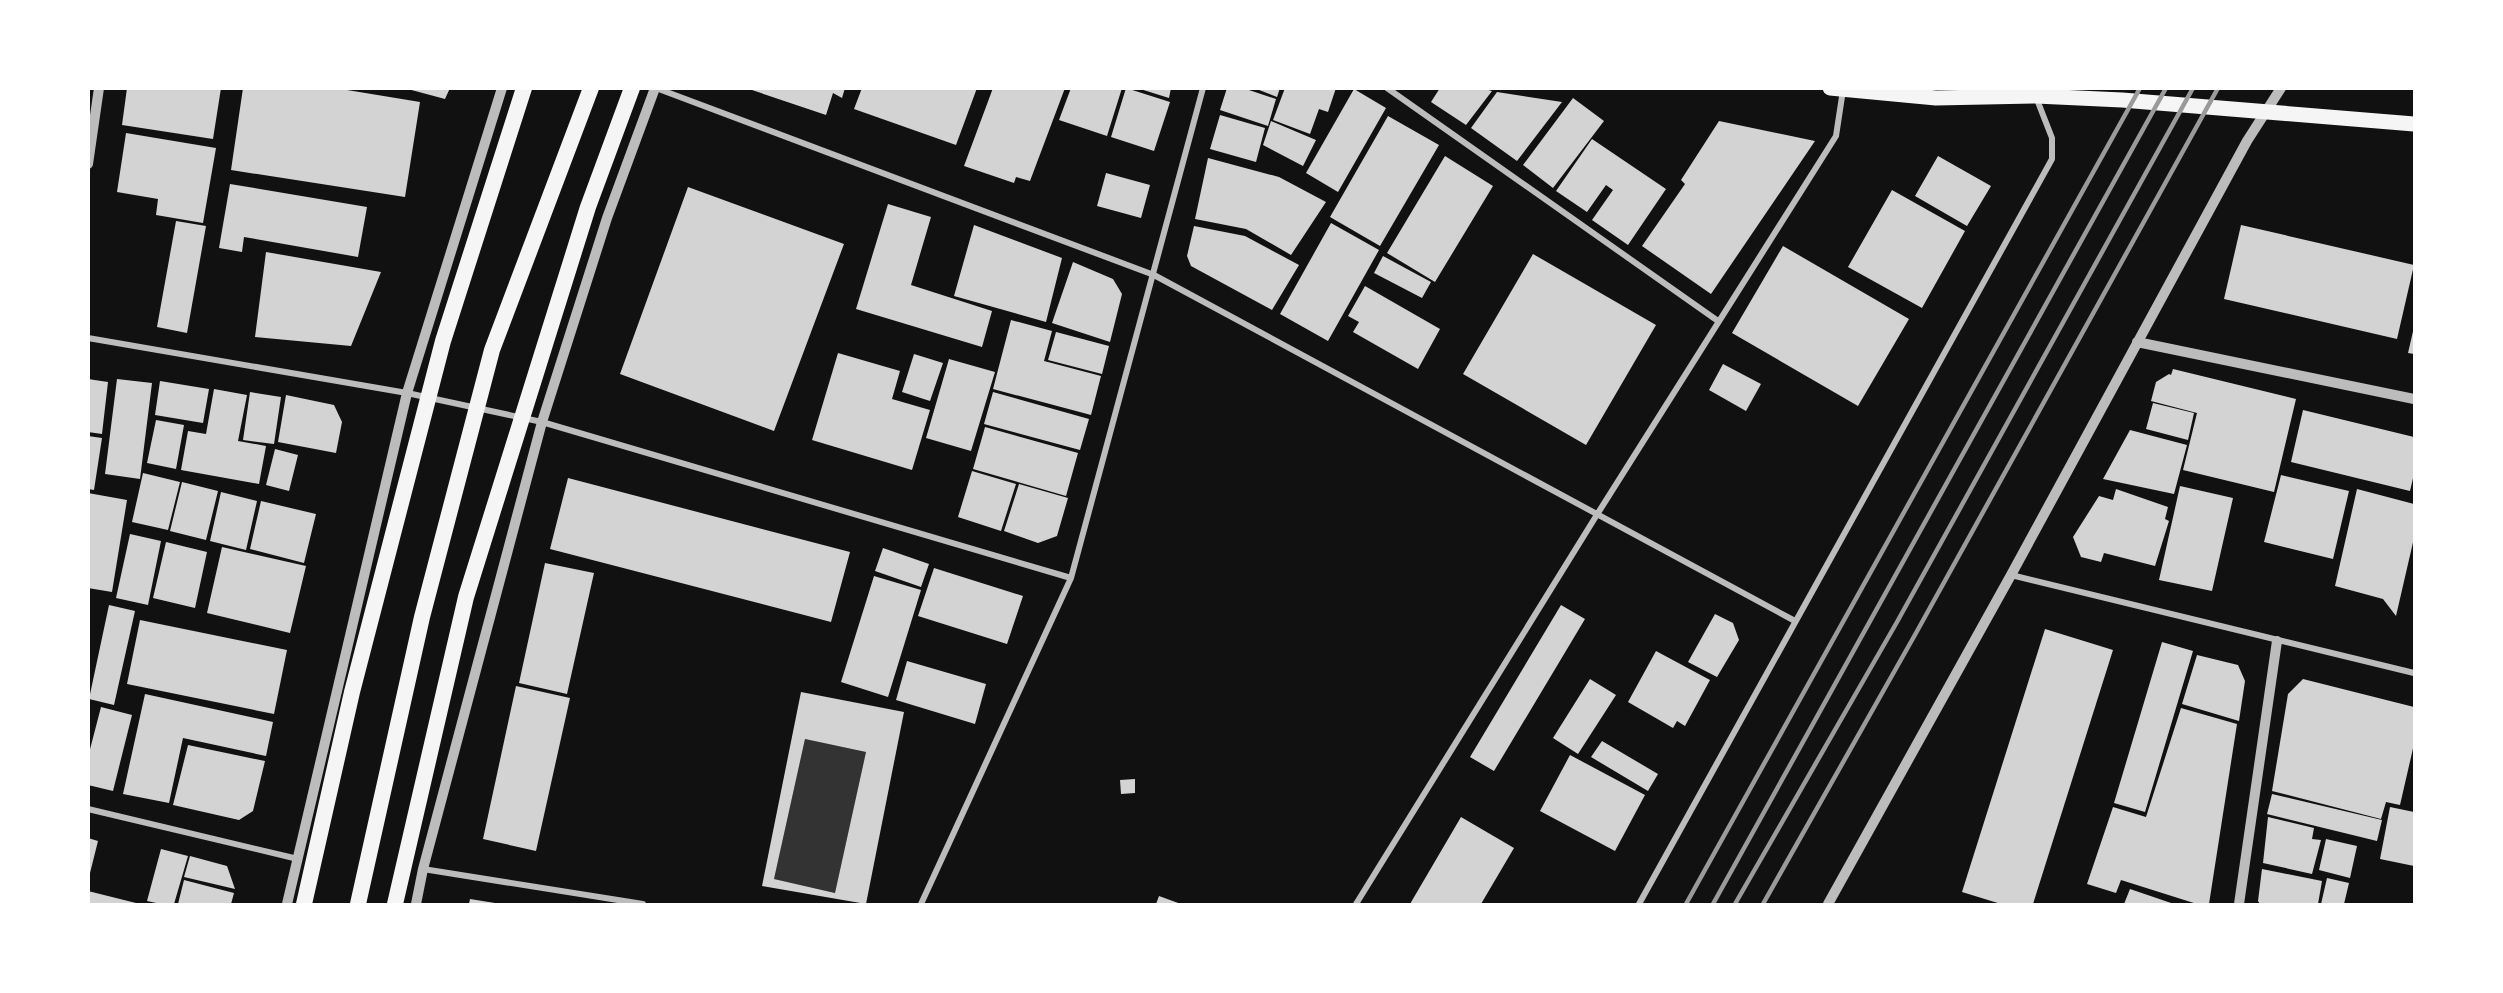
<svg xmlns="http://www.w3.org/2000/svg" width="2503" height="993" font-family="'PT Serif',serif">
  <rect width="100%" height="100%" fill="#111"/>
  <path fill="#333" d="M805,739l61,13 -31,141 -61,-14z"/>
  <path fill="#d3d3d3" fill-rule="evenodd" d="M127,88h94l-8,51 -91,-14z
    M243,88h92l85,14 -15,95 -174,-27z
    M404,88h46l-5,11z
    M746,88h99l-3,10 -9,-5 -7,22z
    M862,88h115l-21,57 -102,-36z
    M993,88h72l-35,93 -14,-4 -2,6 -50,-17z
    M1071,88h51l-15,48 -48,-16z
    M1126,88l44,14 -16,49 -43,-14z
    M1137,88h34l-2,10z
    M1227,88h16l33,11 -8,27 -48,-16z
    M1254,88h26l-3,9z
    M1285,88h51l-8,24 -9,-3 -9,25 -37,-14z
    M1440,88h41l11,3 -26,34 -35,-23z
    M1354,89l32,19 -48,84 -32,-19z
    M1497,92l65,10 -45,59 -46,-33z
    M1573,98l31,23 -51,67 -30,-23z
    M1220,115l45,13 -9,34 -46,-13z
    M1388,116l51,29 -59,101 -50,-29z
    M1271,121l45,19 -13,26 -40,-21z
    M1719,121l96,20 -104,153 -69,-48 43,-62 -4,-4z
    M126,133l90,15 -13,75 -47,-8 2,-16 -41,-7z
    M1592,139l74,50 -38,56 -36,-25 21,-30 -7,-5 -19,27 -31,-21z
    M1445,156l48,30 -58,96 -48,-29z
    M1938,156l53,30 -24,40 -52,-30z
    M1208,158l71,19 47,25 -35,53 -45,-26 -51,-10z
    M1106,173l44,12 -9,33 -44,-12z
    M230,184l137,23 -9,50 -114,-20 -2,15 -23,-4z
    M688,187l156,57 -70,187 -154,-57z
    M1892,190l73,41 -43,77 -74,-41z
    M888,204l43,13 -20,68 81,26 -10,36 -126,-38z
    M176,221l30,5 -19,107 -30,-6z
    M1331,223l48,27 -51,91 -48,-27z
    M974,225l88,33 -16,64 -92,-26z
    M2241,225l173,40 -17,74 -173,-40z
    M1194,226l51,10 54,29 -27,45 -81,-44 -4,-10z
    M1783,246l126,73 -51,87 -126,-73z
    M266,252l115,20 -30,74 -96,-9z
    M1533,254l123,71 -70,120 -123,-71z
    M1383,256l48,26 -9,16 -48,-25z
    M1073,262l40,17 9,15 -12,48 -58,-19z
    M1365,286l75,43 -22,40 -65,-37 6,-10 -11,-6z
    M1011,320l41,11 -8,30 57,15 -10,39 -98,-26z
    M2414,327v27l-6,-1z
    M1056,332l53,14 -7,28 -54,-14z
    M838,353l62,18 -8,28 38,11 -18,60 -100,-30z
    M914,354l29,9 -13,38 -28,-9z
    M949,359l46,13 -24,79 -45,-13z
    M1723,364l38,20 -15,27 -37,-21z
    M2173,369l123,30 -22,93 -91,-22 14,-57 -46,-12 5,-19 13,-8 2,1z
    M88,379l20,3 -6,52 -14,-2z
    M117,379l35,4 -12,96 -35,-5z
    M160,381l49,8 -6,34 -48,-8z
    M214,389l33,6 -9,46 28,5 -7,38 -78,-14 7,-39 18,3z
    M250,392l31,5 -7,47 -31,-4z
    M993,392l96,27 -9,31 -96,-26z
    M286,395l48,10 8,17 -6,31 -58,-11z
    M2153,403l41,10 -6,27 -42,-11z
    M2303,410l111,27v37l-4,17 -119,-29z
    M156,420l28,5 -8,44 -29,-6z
    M985,427l93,26 -12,43 -93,-27z
    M2130,430l57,15 -13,49 -71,-15z
    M88,436l14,2 -8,52 -6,-1z
    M275,449l23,6 -9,36 -23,-6z
    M972,471l44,13 -15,47 -43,-14z
    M143,473l37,9 -12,48 -36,-8z
    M2281,475l68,16 -16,68 -69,-17z
    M568,478l282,74 -19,70 -281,-73z
    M182,482l36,9 -12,49 -36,-9z
    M1019,484l49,14 -11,38 -19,7 -34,-12z
    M2180,486l53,12 -21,93 -53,-11z
    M2116,489l52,18 -3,12 4,2 -14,45 -51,-13 -3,9 -20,-5 -8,-20 26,-41 14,4z
    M2357,489l57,15v34l-18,78 -13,-17 -48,-13z
    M221,492l36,9 -11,49 -36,-9z
    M88,493l39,7 -15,92 -24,-4z
    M261,501l55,13 -12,49 -54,-14z
    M130,534l31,7 -13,64 -32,-7z
    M166,542l41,10 -12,56 -42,-10z
    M222,547l84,19 -16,67 -83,-20z
    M883,548l46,16 -8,23 -46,-16z
    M545,563l49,10 -27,121 -48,-11z
    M934,568l89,28 -16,48 -89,-28z
    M874,576l47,14 -33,107 -47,-15z
    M109,605l26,6 -21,94 -25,-6z
    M1561,605l24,14 -91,152 -24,-14z
    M1715,614l18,9 6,17 -22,37 -29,-15z
    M140,620l147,30 -13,64 -147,-30z
    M2045,629l68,21 -80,254h-32l-39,-12z
    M2162,642l31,9 -48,161 -31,-9z
    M1656,651l54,29 -25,46 -8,-5 -4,7 -45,-26z
    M2197,655l41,10 7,16 -6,40 -57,-17z
    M907,661l79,23 -11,40 -79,-24z
    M1590,679l26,16 -38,59 -25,-16z
    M2303,679l111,28v37l-14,61 -14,-3 -5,17 -109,-28 16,-97z
    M516,686l54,12 -34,153 -53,-12z
    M801,692l103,20 -38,192 -104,-18zM805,739l61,13 -31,141 -61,-14z
    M145,694l128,28 -7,34 -83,-18 -14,65 -46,-9z
    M101,707l31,8 -19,76 -25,-6v-28z
    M2181,708l56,16 -28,180h-12l-76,-24 -5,13 -29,-9 26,-77 33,10z
    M1602,741l56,33 -10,17 -57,-34z
    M188,745l77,16 -12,50 -14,9 -66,-15z
    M1570,755l75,40 -30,56 -75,-40z
    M1135,779v14l-14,1 -1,-14z
    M2272,794l110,26 -5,21 -110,-27z
    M2390,807l24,5v54l-34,-7z
    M1461,817l53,31 -33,56h-71z
    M2268,817l46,11 -2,11 9,1 -9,34 -49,-11z
    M88,838l10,3 -9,36h-1z
    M2326,839l31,7 -7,32 -31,-8z
    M161,849l27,7 -14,48h-13l-14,-3z
    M190,856l37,10 8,23 -51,-12z
    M2262,869l60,12 -4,23h-58l-2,-3z
    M2327,878l22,5 -5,21h-23z
    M184,880l50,13 -3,11h-53z
    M2130,889l44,15h-50z
    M88,891l52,13h-52z
    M1159,896l22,8h-25z
    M470,899l25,4 -1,1h-25z"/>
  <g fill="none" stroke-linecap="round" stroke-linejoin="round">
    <path stroke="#bcbcbc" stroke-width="6" d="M656,88l498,187 641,346
      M1387,88l331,233
      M88,338l319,55 135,29 529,156
      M2011,575l403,98
      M88,809l210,50
      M423,869l220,35
      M921,904l150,-326 132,-490
      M1356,904l242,-391 238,-377 7,-46
      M1639,904l413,-745v-21l-16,-41"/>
    <path stroke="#bcbcbc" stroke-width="10" d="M88,164l11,-76
      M2137,342l277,57
      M287,904l120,-511 95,-305
      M416,904l7,-35 119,-447 65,-204 48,-130
      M1828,904l183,-329 236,-434 34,-53
      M2239,904l38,-263"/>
    <path stroke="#f5f5f5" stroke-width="15" d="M1830,88l106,10 100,-2 86,4 292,24"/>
    <path stroke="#f5f5f5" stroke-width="16" d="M304,904l48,-212 91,-351 81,-253
      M358,904l64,-287 70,-267 99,-262
      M395,904l71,-307 122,-390 44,-119"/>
    <path stroke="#9a9a9a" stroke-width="4.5" d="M1686,904l454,-816
      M1713,904l453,-816
      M1735,904l162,-282 296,-534
      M1763,904l153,-271 302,-545"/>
  </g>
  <rect width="2503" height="993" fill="none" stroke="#ffffff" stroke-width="180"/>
</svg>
